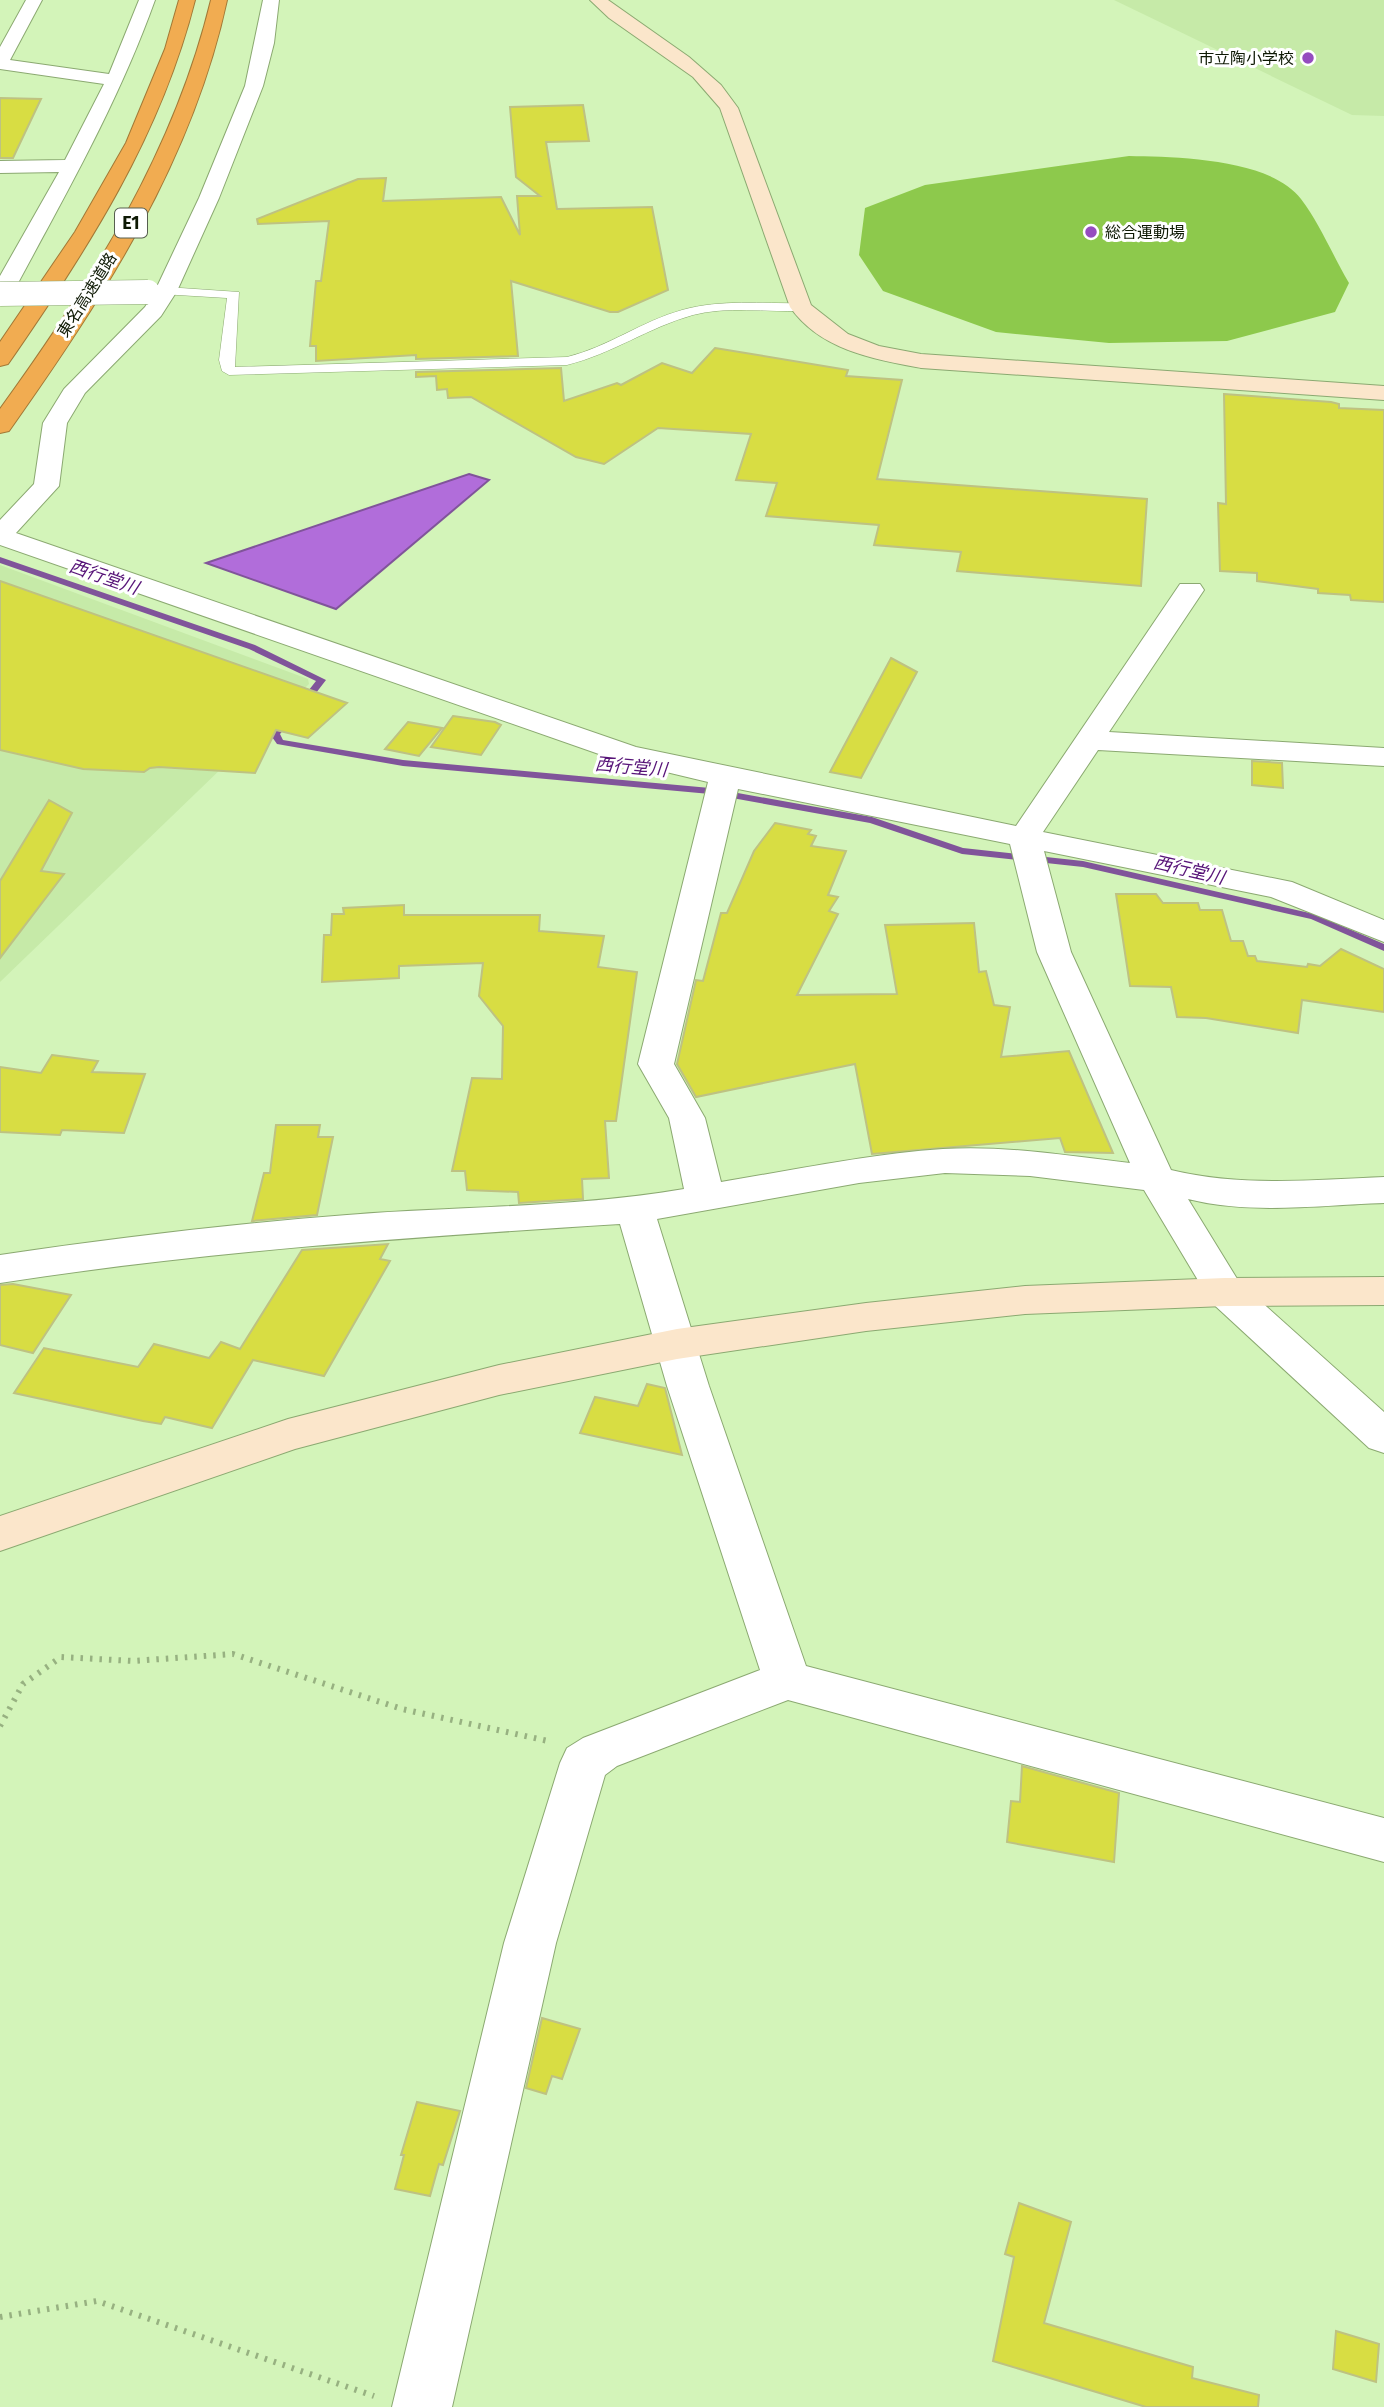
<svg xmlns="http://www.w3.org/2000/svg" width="1384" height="2407" font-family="'Fira Sans','Noto Sans JP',sans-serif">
  <rect width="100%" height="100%" fill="#d3f4b9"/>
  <path fill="#c6eaa8" d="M1114,0h270v116l-32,-1z
    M0,565l308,114 1,5 -309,298z"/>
  <path fill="#8dc94c" d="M1129,156c47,1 141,2 172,43 19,25 32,57 48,84l-14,29 -108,29 -118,2 -113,-11 -113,-41 -24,-36 6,-47 60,-23z"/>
  <path fill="#b16dda" stroke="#80549a" stroke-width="2" d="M469,474l20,6 -153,129 -130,-46z"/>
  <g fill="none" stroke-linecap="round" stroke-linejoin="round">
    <path fill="#80549a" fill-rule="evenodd" d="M0,557l255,88 71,35 -20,26h-6l-2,-2 18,-23 -67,-32 -249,-86z
      M288,716l5,3 -13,15 3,6 120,20 307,28 162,29 91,31 120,13 231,53 70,30v7l-73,-32 -228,-52 -121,-13 -92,-31 -160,-29 -307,-28 -126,-22 -7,-10 15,-17z"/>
  </g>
  <path fill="#d8dd43" stroke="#bec282" stroke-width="2" d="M0,98l41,1 -28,59h-13z
    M583,105l6,36 -43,1 11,67 95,-2 16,83 -50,22h-8l-99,-31 7,75 -102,3v-4l-100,6v-15h-6l6,-65h5l8,-60 -71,3 -1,-5 101,-40 28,-1 -3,23 118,-4 19,38 -3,-39h23l-24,-19 -6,-70z
    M715,348l133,22 -2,6 56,4 -25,99 270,20 -6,87 -184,-15 4,-19 -87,-7 5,-20 -113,-9 11,-33 -41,-3 15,-46 -93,-6 -54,36 -28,-7 -105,-60 -23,1 -1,-9 -10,1 -1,-14 -20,1v-5l145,-4 3,33 53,-18 4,2 41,-22 30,10z
    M1224,394l107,8 8,2v4l45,2v192l-33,-2 -1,-5 -32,-2v-4l-61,-8v-8l-37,-2 -2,-68 8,1z
    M0,581l347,122 -39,35 -32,-8 -21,43 -96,-6 -9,1 -6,4 -61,-3 -83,-19z
    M891,658l26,14 -56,106 -31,-6z
    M453,716l42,6 6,3 -20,30 -50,-8z
    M408,722l34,6 -23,28 -34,-7z
    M1252,761l30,2 1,25 -31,-3z
    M49,800l23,13 -31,58 23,3 -64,84v-77z
    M775,823l36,7 -3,4 8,2 -5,10 35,5 -18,44 10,2 -9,14 9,3 -41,81 100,-1 -12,-69 89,-2 5,49 7,-1 8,34 16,2 -9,50 68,-6 44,102 -48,-1 -5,-14 -188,16 -17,-90 -159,33 -19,-33 19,-84 7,1 18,-68h6l27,-62z
    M1116,894h40l7,9h35l2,7h22l9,31h12l5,15h7l2,5 50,6 1,-3 12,2 21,-17 43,20v43l-82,-12 -4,33 -92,-15 -29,-1 -6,-30 -41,-1z
    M404,905v10h136l-1,16 65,5 -6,31 39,5 -21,149h-11l4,57 -27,1 1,20 -64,4 -1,-11 -51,-2 -2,-19h-13l20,-93 30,1 1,-53 -24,-30 4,-33 -84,3v12l-77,4 2,-47h7l1,-21h12l-1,-6z
    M52,1055l46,6 -6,11 53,2 -21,59 -62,-3 -2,5 -60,-3v-65l41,6z
    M276,1125h44l-2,12h15l-16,78 -65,6 12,-48h6z
    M388,1244l-8,15 10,2 -66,115 -71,-16 -41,68 -47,-11 -4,7 -18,-3 -129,-28 30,-45 94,19 16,-23 55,14 12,-16 19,7 62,-99z
    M13,1284l58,11 -38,58 -33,-8v-60z
    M647,1384l18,4 17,67 -102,-22 15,-36 43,9z
    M1022,1766l97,27 -5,69 -107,-20 4,-41 9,1z
    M542,2018l38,11 -18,50 -10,-3 -6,18 -20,-6z
    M417,2102l43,9 -17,54 -4,-1 -9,32 -35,-7 9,-34h-3z
    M1019,2203l52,19 -27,101 149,44 -1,11 67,17 -1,12h-112l-153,-46 21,-104 -9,-3z
    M1336,2331l43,13 -3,38 -43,-13z"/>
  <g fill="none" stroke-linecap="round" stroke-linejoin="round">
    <defs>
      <path id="lane" d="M166,287l73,5 -4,75 332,-10c41,-10 75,-36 115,-47 39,-11 80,-6 119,-7l7,4 -7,4c-35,1 -74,-5 -108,4 -44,12 -81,39 -126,50l-338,10 -7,-4 -3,-11 8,-62 -66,-4 -1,-3z"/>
      <path id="street" d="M26,0h16l-32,60 99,14 30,-74h16c-38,106 -91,197 -144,296l-11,7v-27l59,-104 -59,1v-12l65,-1 39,-76 -104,-15v-22z
        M263,0h16l-5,43 -11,43 -44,112 -42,93 -16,25 -76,77 -18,30 -8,63 -43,47 620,214 380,79 164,-242h20l4,6 -95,142 275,16v18l-286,-16 -55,82 249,50 92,38v22l-113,-45 -227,-46 27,101 100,218c69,17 142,10 213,7v26c-63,2 -134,12 -196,-4l51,83 145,130v41l-15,-5 -158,-146 -67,-112 -114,-14 -85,-3 -86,10 -202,36 52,167 97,280 578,152v44l-596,-162 -171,66 -12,9 -49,168 -104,464h-60l112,-464 56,-180 7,-15 16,-10 177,-68 -93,-284 -47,-162c-208,13 -414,27 -620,59v-28c115,-17 231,-31 347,-40 112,-9 226,-7 337,-26l-15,-71 -31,-54 70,-282 -92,-22 -616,-215v-25l34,-36 9,-61 21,-34 81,-82 10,-16 44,-93 46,-112zM738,789l272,55 27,108 93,211c-61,-7 -125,-18 -187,-14 -74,5 -149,21 -222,33l-16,-64 -31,-54z"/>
      <path id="secondary" d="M590,0h18l81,57 32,28 17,23 73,197 37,29 31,12 42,8 463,32v14l-463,-32c-48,-9 -101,-18 -131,-61l-70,-199 -27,-31 -84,-59z
        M1384,1277v28l-159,1 -200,8 -159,17 -189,28 -178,36 -204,54 -295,102v-35l288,-97 211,-54 178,-36 189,-26 159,-17 200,-8z"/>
      <path id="highway" d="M179,0h16c-35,138 -107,248 -187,364l-8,2v-24l75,-110 51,-89 39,-94z
        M211,0h16c-35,162 -124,298 -218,431l-9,2v-24c91,-126 174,-256 211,-409z"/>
    </defs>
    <use href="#lane" stroke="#8ba971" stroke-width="1"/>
    <use href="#street" stroke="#8ba971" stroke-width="2"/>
    <use href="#secondary" stroke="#8ba971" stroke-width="2"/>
    <use href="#highway" stroke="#a27936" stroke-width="2"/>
    <path stroke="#97b181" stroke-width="6" stroke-dasharray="2.5 7" stroke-linecap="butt" d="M0,1726l23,-42 38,-27 72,4 100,-7 169,55 146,32
      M0,2317l97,-16 277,95"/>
    <use href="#lane" fill="#fff" fill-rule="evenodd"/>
    <use href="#street" fill="#fff" fill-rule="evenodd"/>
    <use href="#secondary" fill="#fbe6cb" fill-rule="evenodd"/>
    <use href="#highway" fill="#f1ac51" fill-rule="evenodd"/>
    <defs>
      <path id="street-bridge" d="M0,294l148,-2"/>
    </defs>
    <use href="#street-bridge" stroke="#8ba971" stroke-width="25" stroke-linecap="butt"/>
    <use href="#street-bridge" stroke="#fff" stroke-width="24"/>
  </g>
  <g fill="#954cbf" stroke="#fff" stroke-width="2.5">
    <circle cx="1308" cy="58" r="7"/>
    <circle cx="1091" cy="232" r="7"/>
  </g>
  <g text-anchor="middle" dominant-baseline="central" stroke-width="6" stroke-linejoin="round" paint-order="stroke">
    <g font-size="16" fill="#0e1904" stroke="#fff" text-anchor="end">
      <text x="1294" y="58">市立陶小学校</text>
      <text x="1105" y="232" text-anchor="start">総合運動場</text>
    </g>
    <g font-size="16" fill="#0e1904" stroke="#fff">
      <text transform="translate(87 295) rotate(-58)">東名高速道路</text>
    </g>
    <rect fill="#fff" stroke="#565e4f" stroke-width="2" x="115" y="208.5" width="32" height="29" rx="5"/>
    <g font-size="18" font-weight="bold" fill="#0e1904">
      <text x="131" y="223">E1</text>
    </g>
    <g font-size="18" font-style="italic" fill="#571478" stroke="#fff">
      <text transform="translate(104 577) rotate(19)">西行堂川</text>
      <text transform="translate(631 767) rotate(5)">西行堂川</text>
      <text transform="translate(1189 870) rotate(13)">西行堂川</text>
    </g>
  </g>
</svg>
